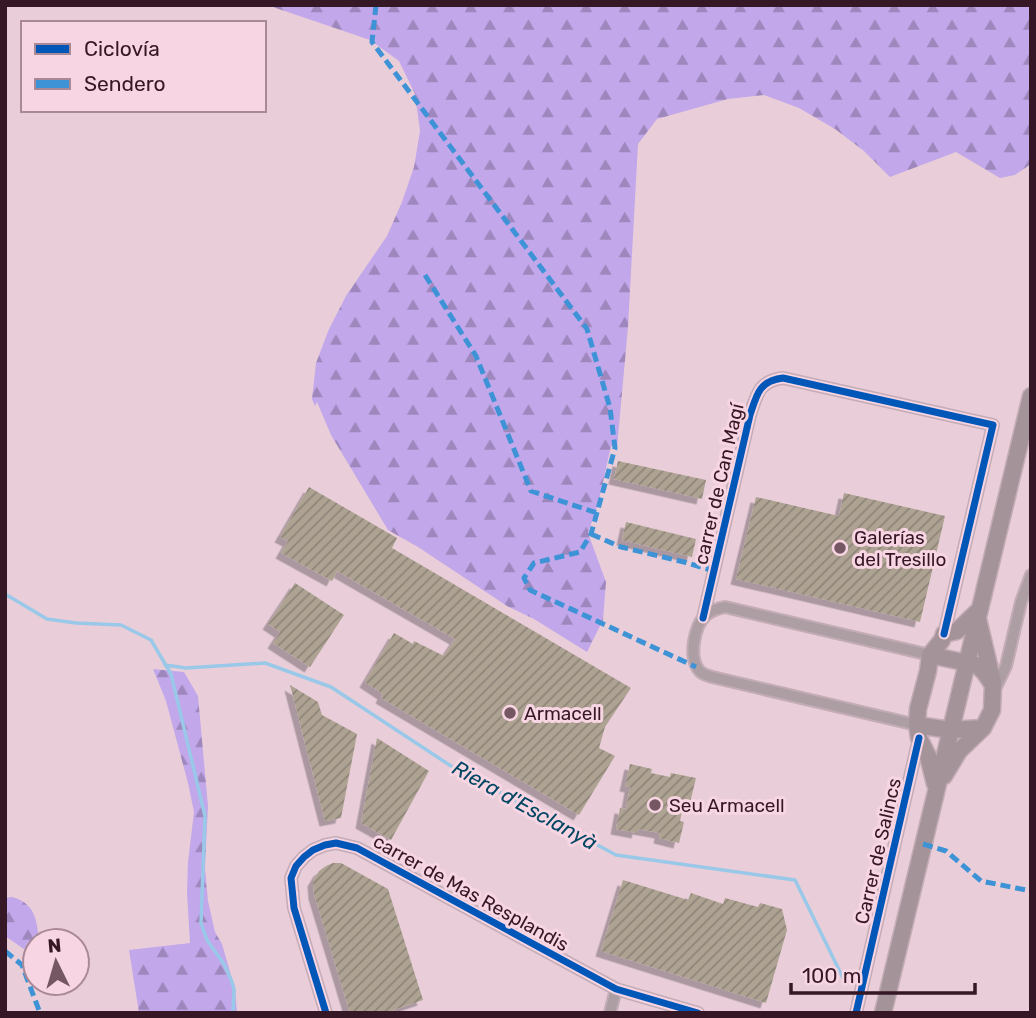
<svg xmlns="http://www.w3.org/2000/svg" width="1036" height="1018" font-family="Rubik,sans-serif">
  <defs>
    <pattern id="forest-firs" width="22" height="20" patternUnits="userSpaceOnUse" patternTransform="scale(1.75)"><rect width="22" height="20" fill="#c2a7ea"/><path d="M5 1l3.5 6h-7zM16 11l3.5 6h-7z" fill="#9e87bd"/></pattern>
    <pattern id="building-hatch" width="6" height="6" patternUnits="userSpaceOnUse" patternTransform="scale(1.75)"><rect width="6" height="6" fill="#aea393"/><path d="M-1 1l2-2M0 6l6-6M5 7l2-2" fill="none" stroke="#8e8478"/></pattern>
    <filter id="shadow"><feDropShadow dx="-5.5" dy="5.5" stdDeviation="0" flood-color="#0004"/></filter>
  </defs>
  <rect width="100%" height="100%" fill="#e9ced9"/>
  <path fill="url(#forest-firs)" d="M267,5h764v159l-16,11 -15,3 -44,-26 -66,25 -26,-26 -29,-22 -36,-21 -35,-13 -36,4 -71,20 -19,25 -10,183 -11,121 -6,-2 -13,58 -10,29 18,49 -3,38 -16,32 -53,-33 -27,-13 -89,-59 -30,-17 -57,-95 -14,-33 -2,4 -3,-7 4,-36 13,-34 17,-33 41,-60 15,-34 12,-35 6,-36 -5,-37 -16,-33 -29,-21z
    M153,669l31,3 14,24 10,110 -3,62 3,33 7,31 7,12 13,45 2,24h-98l-10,-63 61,-7 -3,-51 1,-30 6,-50 -6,-29 -22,-82z
    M12,897c23,6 25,23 27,44h-4l-1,15 -29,-20v-38z"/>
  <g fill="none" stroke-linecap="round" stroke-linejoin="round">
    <path stroke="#99c8e8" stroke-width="3.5" d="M5,594l42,25 29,4 45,2 30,15 20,34 34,142 -4,107 6,17 17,24 8,18 2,7 -1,24
      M165,665l21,3 79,-5 66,24 120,79 165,89 179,25 50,102"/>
  </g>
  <path fill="url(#building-hatch)" filter="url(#shadow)" d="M618,461l88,19 -4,19 -88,-20z
    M309,487l88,51 -5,10 239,140 -26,39 -6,21 16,8 -36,59 -198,-117 2,-4 -18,-12 29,-49 19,11 1,-3 30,15 11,-17 -118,-68 -5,10 -51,-28 7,-12 -8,-4z
    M844,493l101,23 -25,106 -184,-43 20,-82 83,19z
    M626,522l70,17 -4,18 -70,-17z
    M295,583l49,32 -34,52 -37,-24 7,-11 -12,-8z
    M290,685l28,17 4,13 35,19 -16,84 -16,3z
    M377,738l52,33 -38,69 -30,-17z
    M630,764l22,5 -1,4 19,4 1,-4 25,5 -6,25 -6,-1 -4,19 4,1 -5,21 -20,-5 1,-5 -22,-4 -1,4 -21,-4 4,-21 6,1 4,-22 -5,-1z
    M333,863h8l47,26 35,111 -38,13h-35l-36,-119 -1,-13 6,-10 7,-5z
    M623,880l65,20 3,-7 32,11 2,-6 33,9 2,-4 22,6 5,21 -21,73 -165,-52z"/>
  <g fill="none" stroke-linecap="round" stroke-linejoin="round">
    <defs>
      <path id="minor" d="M703,618l47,-203c7,-21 9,-34 33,-37l210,47 -49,209
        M995,689l11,-23 15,-64 10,-27
        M917,725l-205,-48c-6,-2 -11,-3 -14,-8 -9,-13 -4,-42 7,-53 6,-6 12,-7 20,-9l205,48
        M326,1013l-32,-105 -3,-30 5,-12 8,-9 9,-7 12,-5 11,-2 21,5 259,141 82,24
        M610,1013l6,-24
        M856,1013l63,-275"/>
      <path id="secondary" d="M978,619l15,63
        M930,655l47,10 7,7 9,13 -1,25 -9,18 -24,23 -15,25
        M917,725l33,5 33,-2
        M935,784l-7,-28 -9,-18 -2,-13 1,-16 10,-38 2,-16 12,-15 2,-6 13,-3 22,-21
        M883,1013l148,-617"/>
    </defs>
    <use href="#minor" stroke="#c3acb6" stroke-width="14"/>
    <use href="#secondary" stroke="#c3acb6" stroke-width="19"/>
    <use href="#minor" stroke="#ad9ea4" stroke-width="10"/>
    <use href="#secondary" stroke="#a4949a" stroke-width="16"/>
    <path stroke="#3e93d6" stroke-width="5" stroke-dasharray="10 5" stroke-linecap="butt" d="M376,5l-4,37 215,287 23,79 5,40 -24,86 -11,18 -46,11 -10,15 6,12 166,77
      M425,275l51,81 55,135 66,22
      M591,534l30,13 63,15 30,9
      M923,844l23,7 35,30 50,10
      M5,951l17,14 18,48"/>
    <defs>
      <path id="cycleway" d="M703,618l47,-203c7,-21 9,-34 33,-37l210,47 -49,209
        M326,1013l-32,-105 -3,-30 5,-12 8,-9 9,-7 12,-5 11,-2 21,5 259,141 82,24
        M856,1013l63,-275"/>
    </defs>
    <use href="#cycleway" stroke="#f8d5e2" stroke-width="11"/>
    <use href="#cycleway" stroke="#0057b8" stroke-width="7"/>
  </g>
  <g fill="#755764" stroke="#f8d5e2" stroke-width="2.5">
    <circle cx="840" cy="548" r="7"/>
    <circle cx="510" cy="713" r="7"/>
    <circle cx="655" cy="805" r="7"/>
  </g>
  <g text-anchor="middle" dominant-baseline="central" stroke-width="6" stroke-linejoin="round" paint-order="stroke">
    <g font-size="19" fill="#361725" stroke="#f8d5e2">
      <text transform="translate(719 484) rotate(-77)">carrer de Can Magí</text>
      <text transform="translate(878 851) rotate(-77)">Carrer de Salincs</text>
      <text transform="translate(471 893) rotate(29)">carrer de Mas Resplandis</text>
    </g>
    <g font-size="19" fill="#361725" stroke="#f8d5e2" text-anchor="start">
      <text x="854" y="537">Galerías<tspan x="854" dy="22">del Tresillo</tspan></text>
      <text x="524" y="713">Armacell</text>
      <text x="669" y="805">Seu Armacell</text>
    </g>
    <g font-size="21" font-style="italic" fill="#014763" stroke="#f8d5e2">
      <text transform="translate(525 805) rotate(29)">Riera d'Esclanyà</text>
    </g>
  </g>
  <rect width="1036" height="1018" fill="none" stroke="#361725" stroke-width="14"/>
  <rect x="21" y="21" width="245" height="91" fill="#f8d5e2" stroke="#aa8996" stroke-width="2"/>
  <rect x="35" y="44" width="35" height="10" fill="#0057b8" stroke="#aa8996" stroke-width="2"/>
  <text x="84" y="56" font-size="21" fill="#361725">Ciclovía</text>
  <rect x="35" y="79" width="35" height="10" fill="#3e93d6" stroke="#aa8996" stroke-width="2"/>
  <text x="84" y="91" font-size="21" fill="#361725">Sendero</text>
  <g transform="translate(56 962) rotate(355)"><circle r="33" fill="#f8d5e2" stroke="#aa8996" stroke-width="2"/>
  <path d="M0-5L12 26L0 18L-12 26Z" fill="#755764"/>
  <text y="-10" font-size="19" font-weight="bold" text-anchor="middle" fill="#361725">N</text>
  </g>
  <path d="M791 983v10h184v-10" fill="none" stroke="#361725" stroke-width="3.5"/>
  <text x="802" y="983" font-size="21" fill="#361725" stroke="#f8d5e2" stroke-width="5" paint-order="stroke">100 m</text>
</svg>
